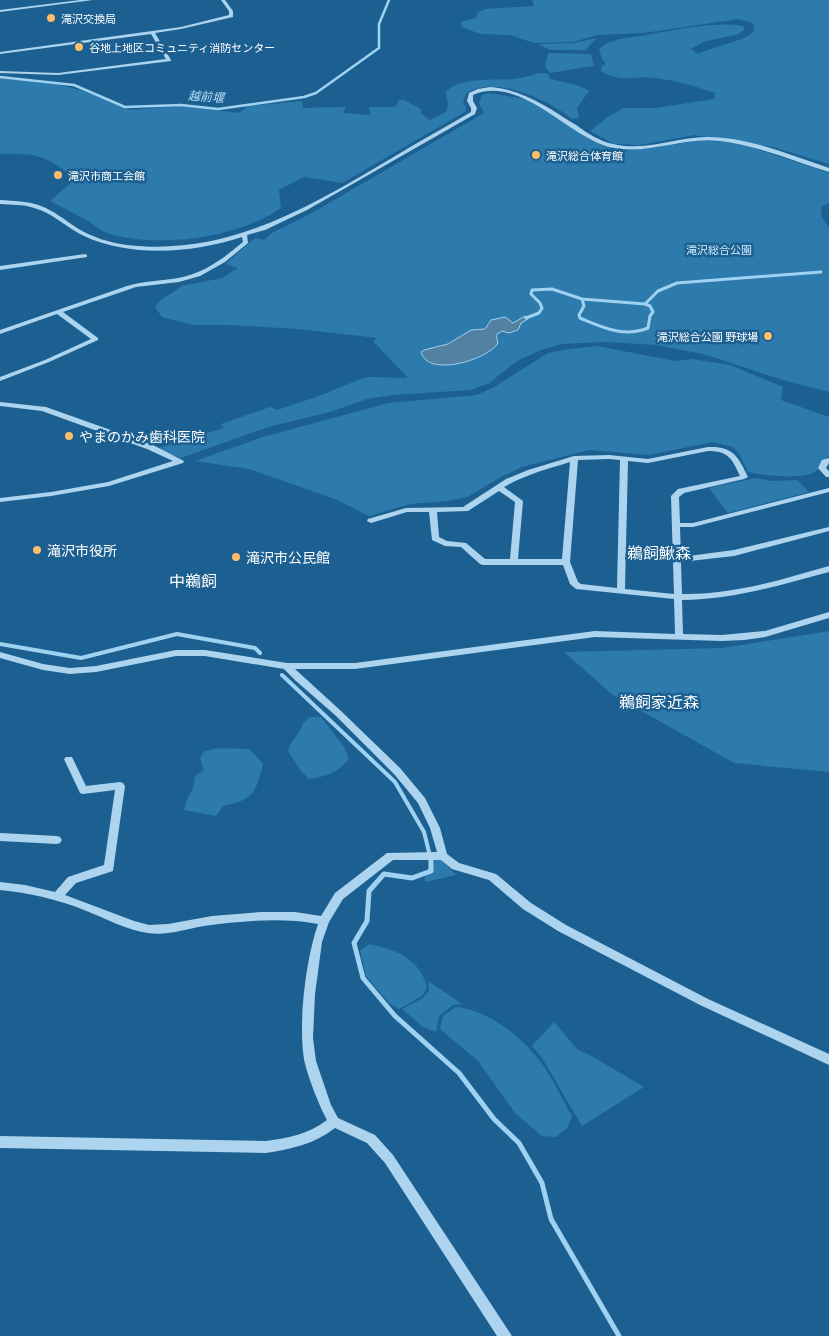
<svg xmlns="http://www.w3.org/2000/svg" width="829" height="1336" font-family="Barlow,'Noto Sans JP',sans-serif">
  <rect width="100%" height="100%" fill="#1c6091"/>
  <path fill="#2d7aad" d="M532,0h297v164l-56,-17 -79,-12 -55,10 -25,-1 -24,-13 19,-15 15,-8h32l58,-9 1,-6c-20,-7 -40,-13 -61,-15 -21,-2 -33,5 -53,-7l1,-5 4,-2 -4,-5 -3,-10 8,-6 13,-4c38,-4 86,-19 123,-13l2,3 -6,5 -36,8 -12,7 7,5c18,-9 39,-10 56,-22l-1,-9 -15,-4 -94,14 -46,2 -25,7 -39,1 -24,-8 -30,-1 -18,-7 -1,-5 15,-4 1,-5 8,-4 49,-3z
    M596,38l-10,12h-36l-12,-6 36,-1z
    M548,53l43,1 3,12 -44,7 -5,-6z
    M539,73l9,1 2,5 30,7 9,5 -12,17 2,10 -7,1c-24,-19 -77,-45 -106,-25l-3,8 3,5 -1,5 -123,71 -38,-6 -25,13 2,18c-43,30 -124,41 -174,25 -7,-3 -13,-8 -19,-12 -12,-7 -25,-13 -38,-20l25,-22c-30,-24 -36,-26 -75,-25v-76l49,4 34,9 48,19 49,-4 59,7 9,-7 54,-5 1,7 43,-1 -3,6 27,2 -1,-8h26l4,-7h5l17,9v5l9,6 16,-8 2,-8 -2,-12c15,-16 49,-11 69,-13 8,-1 16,-4 24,-6z
    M488,93l44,7 28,19 17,6 16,15 11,3 7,6 15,2 78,-11 38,4 87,29v30l-8,4 1,10 7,11v164l-46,-12 -80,-26 -47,-9 -50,-3 -45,2 -20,6 -22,10 -19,14 -10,9 -19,7 -78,5 -26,4 -37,13 -62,15 -87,31 -26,-9 69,-21 -3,-4 49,-17 7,3 39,-13 45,-18 8,-2 39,1 -35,-37 5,-3 -80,-9 -70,-4h-34l-32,-8 -7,-10 6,-7 21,-14 40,-8 16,-10 -13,-4 30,-26 9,2 8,-7 38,-19 174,-101 -5,-10 3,-8z
    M597,346l78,15 17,-2 38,6 53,22 -2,13 48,17v39c-7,5 -8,13 -16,17 -14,6 -50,3 -65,-1l-9,-18 -6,-7 -20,-5 -64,13 -60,-5 -67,17 -21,10 -34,20 -20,4 -37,3 -41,12 -34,-17 -86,-30 -54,-8 68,-24 125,-34 89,-8 17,-8 54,-34 22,-4z
    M756,478l16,3 25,-1 12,12 -81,21 -19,-25z
    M829,631v141l-95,-9 -121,-68 -49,-43 158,-4z
    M310,717h11l23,30 5,12c-10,13 -24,18 -40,20l-9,-9 -12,-19c3,-12 12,-16 15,-28z
    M221,748l28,1 14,15c-7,29 -10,36 -40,42l-7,10 -32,-6c3,-15 10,-18 11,-34l9,-6 -4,-11 4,-8z
    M436,859h5l15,16 -31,7c-1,-10 4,-16 11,-23z
    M370,944c26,6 51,15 57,44l-5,8 -23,13 -9,-5 -24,-28 -6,-26z
    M428,981l34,23 -9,1 -14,11 -3,16 -13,-5 -21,-18 21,-11 6,-8z
    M456,1007c31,3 60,26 80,49 14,16 25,42 36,60l-5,12 -11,9 -14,-1 -27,-23 -37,-52 -38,-32 3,-13z
    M554,1022l24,28 10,4 56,33 -62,39 -40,-68 -10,-12z"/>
  <path fill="#5281a2" stroke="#9fd1f0" d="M525,316l3,3 -7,4 -3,7 -9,3 -7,-2 -6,4 2,8c-10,17 -71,35 -77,9l3,-2 24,-6 23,-14 14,-1 6,-9 14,-3 8,6z"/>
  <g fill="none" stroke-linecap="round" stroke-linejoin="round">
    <path stroke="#9fd1f0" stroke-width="2.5" d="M0,77l74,8 51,22 56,-2 37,4 86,-12 12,-4 63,-45v-24l10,-24"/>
    <path stroke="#9fd1f0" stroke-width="3" d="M582,299l63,5
      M526,318l13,-5 3,-5 -2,-5 -9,-9 1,-4 20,-1 30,10 2,7 -5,9 1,3c22,9 44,20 68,10l2,-12 3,-4 -3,-6 -5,-2 13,-13 19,-8 144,-11"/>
    <path stroke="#9fd1f0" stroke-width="4" d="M0,644l81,14 96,-24 78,14 5,5
      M282,675l113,107 29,50 7,28"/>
    <path stroke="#9fd1f0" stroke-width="5" d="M431,859v12l-19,7 -28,-4 -15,17 -2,30 -13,22 9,35 32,38 64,57 35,46 25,24 23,40 9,36 68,117"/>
    <path fill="#acd4ee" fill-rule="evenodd" d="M80,0h13l-93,12v-2z
      M221,0h4l8,11v6l-52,12 -26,4 16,27v1l-113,14 -58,-2v-2l58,2 108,-14 -15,-25 -151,20v-2l181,-25 48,-12v-4z
      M490,87c32,2 59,21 86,38 11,8 23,16 37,19 31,8 63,-7 94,-7 42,0 83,18 122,31v4c-36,-11 -72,-27 -110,-31 -38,-5 -78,18 -116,4 -39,-14 -86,-70 -130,-50v6l4,7 -2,6 -168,96 -42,20 -18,5 1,8 -23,19 -25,14 -21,6 -43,5 -73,25 35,26v2l-49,22 -49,19v-4l45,-17 46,-21 -34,-25 -57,20v-4l127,-44c17,-5 34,-5 51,-8 25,-4 46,-20 65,-36l-1,-5c-49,16 -110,21 -158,-1 -17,-8 -31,-23 -50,-28 -11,-4 -23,-3 -34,-4v-4c14,1 28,1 41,6 13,5 24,14 36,22 15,9 33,15 50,17 100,12 182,-38 265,-87 26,-16 52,-30 79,-46v-4l-4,-7 2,-8 9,-4z
      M85,254l2,1v2l-87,13v-4z
      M0,402l46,5 107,38 31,16 -1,2 -74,23 -58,10 -51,6v-4l51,-6 57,-10 65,-21 -26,-12 -105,-38 -42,-5z
      M708,447c25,-1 30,9 40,30l-4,2 -60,14 -5,4 1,26h13l136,-35v4l-136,35h-13l1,30 53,-7 95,-23v4l-95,25 -53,6 1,32c51,1 98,-14 147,-28v6c-49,13 -96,28 -147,28l1,34 39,1 43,-4 64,-19v6l-64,19 -21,3 -22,1 -127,-4 -240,32h-60l46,42 59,57 25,30 15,30 7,26 12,9 37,11 35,29 35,22 142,74 121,55v11l-129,-60 -142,-74 -35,-22 -34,-29 -37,-11 -11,-9h-48l-50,39 -14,23 -7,20 -7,52 -2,44 3,23 15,44 7,13 37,17 18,20 119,181h-15l-112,-173 -18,-20 -32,-15c-20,16 -44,21 -69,25l-266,-5v-12l266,5c22,-3 43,-7 61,-21 -8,-15 -20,-45 -23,-61 -6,-37 2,-100 14,-135 -37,-7 -77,-3 -114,2 -18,3 -37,10 -56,7 -22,-3 -43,-15 -64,-23 -27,-11 -55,-17 -84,-20v-8l25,3 30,7 13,-15 36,-12 11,-75 -32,4 -3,-1 -16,-34 2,-2h6l14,29 34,-4 3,1 2,3 -12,85 -37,12 -11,12 69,26 15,4 19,-1 44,-8 49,-4h34l26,4 14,-23 52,-40 50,-1 -7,-24 -12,-25 -24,-29 -59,-59 -39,-34 -12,-12 -79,-13h-29l-80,16 -26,2 -27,-4 -43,-12v-6l43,12 27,4 26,-2 80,-16h29l82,13h68l240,-32 80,3 -1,-35 -98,-10 -6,-5 -7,-19h-80l-3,-1 -19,-17 -16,-1 -13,-6 -3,-28h-22l-36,11 -4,-2 1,-2 38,-11 57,-1 43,-28 22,-9 46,-14 35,-1 39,4zM708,451c21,0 24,8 32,25l-62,13 -7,7 3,98 -49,-5 3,-128 20,2zM609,459l11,1 -3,128 -36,-4 -3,-2 -8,-20 8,-102zM570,462l-8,97h-44l5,-58 -19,-14c20,-12 44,-18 66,-25zM499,491l16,11 -5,57h-25l-19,-16 -19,-2 -8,-4 -2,-25 31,-1z
      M829,458v5l-3,5 3,3v6h-3l-8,-9 4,-8z
      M0,833l57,3 3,1 2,3 -2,3 -3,1 -57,-3z"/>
  </g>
  <g fill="#febd6a" stroke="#1c6091" stroke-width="2">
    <circle cx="51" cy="18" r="5"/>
    <circle cx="79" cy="47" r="5"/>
    <circle cx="536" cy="155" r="5"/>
    <circle cx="58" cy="175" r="5"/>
    <circle cx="768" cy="336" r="5"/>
    <circle cx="69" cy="436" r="5"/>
    <circle cx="37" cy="550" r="5"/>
    <circle cx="236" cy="557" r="5"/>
  </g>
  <g text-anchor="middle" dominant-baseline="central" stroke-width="5" stroke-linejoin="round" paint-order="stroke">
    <g font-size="11" fill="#fff" stroke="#1c6091" text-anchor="start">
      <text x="61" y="18">滝沢交換局</text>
      <text x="89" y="47">谷地上地区コミュニティ消防センター</text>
      <text x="546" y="155">滝沢総合体育館</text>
      <text x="68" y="175">滝沢市商工会館</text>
      <text x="758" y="336" text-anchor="end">滝沢総合公園 野球場</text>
    </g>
    <g font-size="11" fill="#d2eafa" stroke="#1c6091">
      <text x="719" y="249">滝沢総合公園</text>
    </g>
    <g font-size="12" font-style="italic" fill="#b8ddf5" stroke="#1c6091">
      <text transform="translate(206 96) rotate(4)">越前堰</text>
    </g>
    <g font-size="14" fill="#fff" stroke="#1c6091" text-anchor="start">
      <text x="79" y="436">やまのかみ歯科医院</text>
      <text x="47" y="550">滝沢市役所</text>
      <text x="246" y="557">滝沢市公民館</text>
    </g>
    <g font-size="16" fill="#fff" stroke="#1c6091">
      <text x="659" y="552">鵜飼鰍森</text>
      <text x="193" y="580">中鵜飼</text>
      <text x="659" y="701">鵜飼家近森</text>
    </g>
  </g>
</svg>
